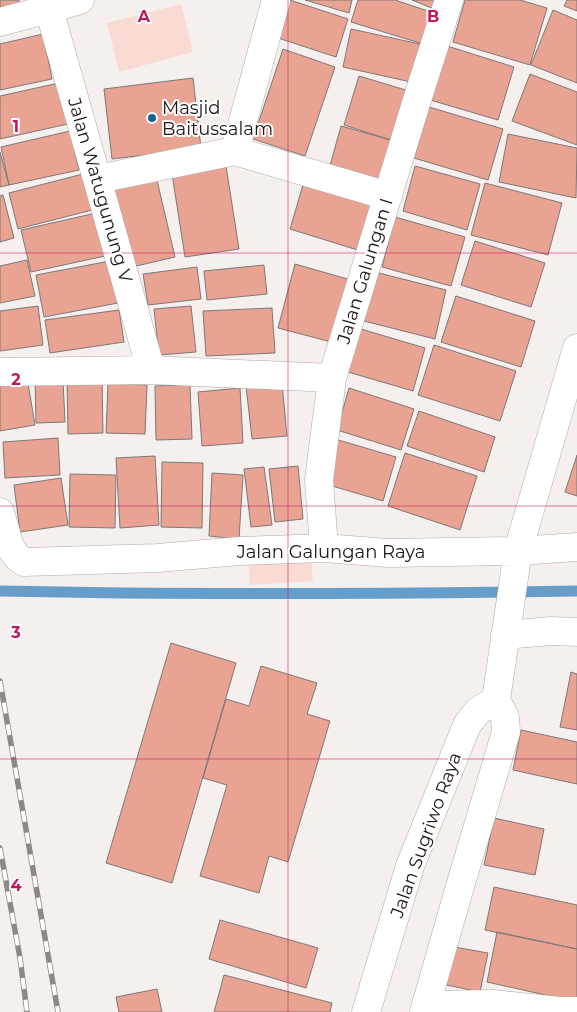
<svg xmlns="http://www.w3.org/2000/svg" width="577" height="1012" font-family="Montserrat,sans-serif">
  <rect width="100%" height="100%" fill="#f5efee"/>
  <path fill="#f9dbd4" d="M181,4l12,48 -74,20 -12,-49z
    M311,556l2,25 -63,4 -2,-25z"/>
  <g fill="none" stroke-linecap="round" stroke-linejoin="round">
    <path stroke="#679ec9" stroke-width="11" d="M0,591c192,4 385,3 577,0"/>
  </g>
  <path fill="#e9a393" stroke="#7d7877" d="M0,0h19v3l-19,5z
    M290,0l58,19 -12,38 -58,-19z
    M305,0h47l-3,13z
    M358,0h37l39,13 -11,31 -72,-22z
    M412,0h25l-3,9z
    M465,0h55l27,8 -17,57 -77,-23z
    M567,0h10v11l-13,-5z
    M553,10l24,10v63l-46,-18z
    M351,29l69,15 -9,38 -68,-15z
    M43,34l9,45 -52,11v-46z
    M444,45l70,22 -16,53 -71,-21z
    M283,49l52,18 -30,89 -52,-17z
    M530,74l47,18v53l-65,-24z
    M359,76l50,15 -15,50 -50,-16z
    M193,78l8,70 -89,11 -8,-70z
    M59,83l9,41 -68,15v-43z
    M429,107l74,22 -15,51 -74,-22z
    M341,126l53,15 -12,46 -54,-14z
    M70,131l9,39 -70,15 -8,-38z
    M508,134l69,14 -1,50 -77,-16z
    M0,152l9,33 -9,2z
    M226,166l13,83 -54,8 -13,-83z
    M415,166l65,18 -13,46 -64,-19z
    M83,174l9,36 -74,19 -9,-36z
    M156,176l19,81 -43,10 -20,-81z
    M305,178l74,22 -15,52 -74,-23z
    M485,183l77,20 -14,52 -77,-20z
    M3,195l11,43 -14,4v-46z
    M96,213l9,43 -74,16 -10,-42z
    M395,217l70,20 -14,49 -69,-19z
    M475,241l70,22 -14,44 -70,-22z
    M27,260l8,36 -35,7v-37z
    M110,261l8,42 -74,14 -8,-42z
    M295,264l56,16 -16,63 -57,-15z
    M264,265l3,29 -60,6 -3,-29z
    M197,267l4,32 -53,6 -5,-31z
    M375,272l71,18 -11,49 -71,-18z
    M456,296l79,25 -14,46 -80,-25z
    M38,306l5,39 -43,6v-40z
    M191,306l5,46 -37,3 -5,-46z
    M272,308l3,45 -69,3 -3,-45z
    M119,310l5,32 -74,11 -5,-33z
    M361,329l64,19 -12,43 -65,-19z
    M434,345l82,26 -16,50 -82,-26z
    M27,377l8,48 -35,6v-50z
    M102,378l1,55 -35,1 -1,-55z
    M63,380l2,42 -29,1 -1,-42z
    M108,383l39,2 -2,49 -39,-1z
    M282,383l5,53 -35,3 -6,-53z
    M190,385l2,54 -36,1 -1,-54z
    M240,388l3,55 -41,3 -4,-54z
    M349,388l65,21 -13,41 -64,-20z
    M419,411l76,26 -11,35 -77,-26z
    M58,438l2,37 -55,3 -2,-36z
    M335,439l61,18 -13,44 -61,-18z
    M405,453l72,23 -17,54 -72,-24z
    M577,455v41l-12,-4z
    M155,456l4,69 -39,3 -4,-70z
    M162,462l41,1 -1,65 -41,-1z
    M298,466l5,53 -28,3 -6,-53z
    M264,467l8,58 -21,2 -7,-58z
    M212,473l31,2 -4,64 -30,-3z
    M70,474l46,1 -1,53 -46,-1z
    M61,478l7,47 -48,7 -6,-47z
    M171,643l65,20 -64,220 -66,-20z
    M261,666l56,17 -10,31 23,7 -42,141 -19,-6 -10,37 -59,-17 27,-91 -24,-7 23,-79 23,7z
    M571,672l6,2v56l-17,-3z
    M521,730l56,12v42l-64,-14z
    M494,818l50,11 -9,46 -51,-10z
    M494,887l83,18v44l-92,-19z
    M220,920l98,28 -12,40 -97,-29z
    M497,932l80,17v53l-90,-20z
    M449,946l39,7 -8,39 -38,-8z
    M224,975l108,28 -2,9h-116z
    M157,989l5,23h-43l-3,-15z"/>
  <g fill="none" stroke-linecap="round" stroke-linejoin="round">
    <defs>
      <path id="minor" d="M49,9l102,361
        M0,22l49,-13 31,-9
        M235,151l41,-151
        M98,179l137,-28 153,45
        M0,372l151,-2 181,8
        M0,512l10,35 7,10 7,5 134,-4 81,-7 85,-3 64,5 130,-2 59,-4
        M324,548l-5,-68 13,-102 85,-278 32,-100
        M505,635l46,-4 26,1
        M426,1005l66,-1 67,7h18
        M366,1012l44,-146 57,-141 11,-14 18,-11
        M424,1012l37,-129 45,-151 -1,-15 -9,-17 22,-149 59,-203"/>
    </defs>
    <use href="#minor" stroke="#afaaa9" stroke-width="29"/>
    <use href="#minor" stroke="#fff" stroke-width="28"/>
    <defs>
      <path id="rail" d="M0,681l58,331
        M0,848l20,110 7,54"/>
    </defs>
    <use href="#rail" stroke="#8c8888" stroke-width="5.5"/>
    <use href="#rail" stroke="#fffefd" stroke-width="4" stroke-dasharray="11" stroke-linecap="butt"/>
  </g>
  <path fill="none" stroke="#c2185b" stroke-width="1" stroke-opacity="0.55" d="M288,0v1012M0,253h577M0,506h577M0,759h577"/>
  <circle fill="#126294" stroke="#fffefd" stroke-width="2" cx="152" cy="118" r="5"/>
  <g text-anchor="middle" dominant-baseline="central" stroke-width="4" stroke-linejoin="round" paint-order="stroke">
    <g font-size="18" fill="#191717" stroke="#fffefd" text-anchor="start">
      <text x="162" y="108">Masjid<tspan x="162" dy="21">Baitussalam</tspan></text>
    </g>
    <g font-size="18" fill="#191717" stroke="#fffefd">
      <text transform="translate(100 190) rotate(74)">Jalan Watugunung V</text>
      <text transform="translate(365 271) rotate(-73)">Jalan Galungan I</text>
      <text x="331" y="552">Jalan Galungan Raya</text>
      <text transform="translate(426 835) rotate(-70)">Jalan Sugriwo Raya</text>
    </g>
  </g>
  <g font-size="16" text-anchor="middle" font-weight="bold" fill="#c2185b" stroke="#fffefd" stroke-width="4" stroke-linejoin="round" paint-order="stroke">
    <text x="144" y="22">A</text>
    <text x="433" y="22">B</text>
    <text x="16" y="132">1</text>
    <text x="16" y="385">2</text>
    <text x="16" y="638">3</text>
    <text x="16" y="891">4</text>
  </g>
</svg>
